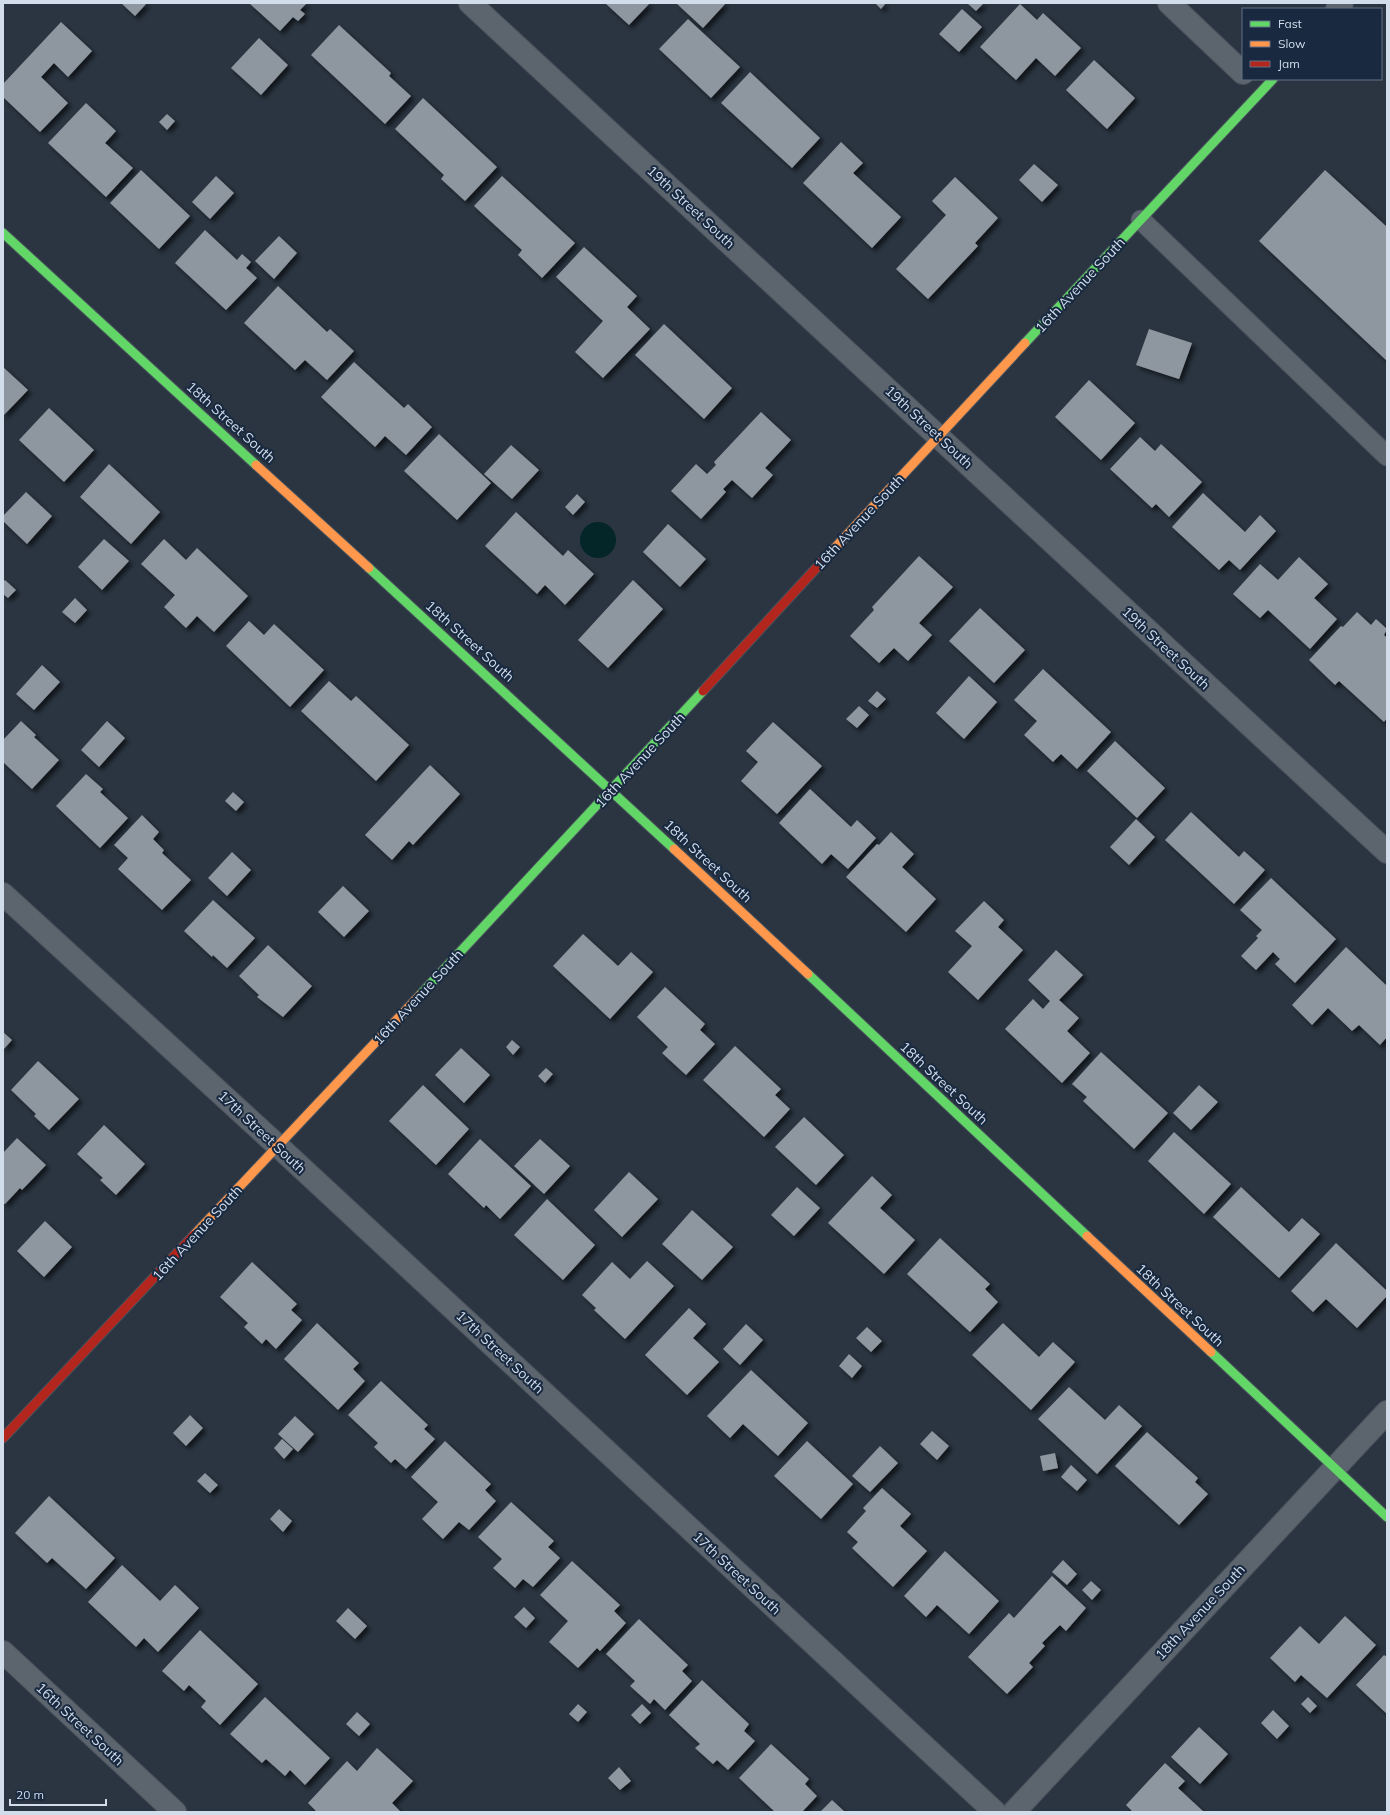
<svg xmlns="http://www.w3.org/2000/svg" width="1390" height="1815" font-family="Mulish,sans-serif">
  <defs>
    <filter id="shadow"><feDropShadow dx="3.5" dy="3.5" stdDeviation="2" flood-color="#0009"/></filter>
  </defs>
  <rect width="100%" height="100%" fill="#2a3541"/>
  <path fill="#042628" d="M580 540a18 18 0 1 1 36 0a18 18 0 1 1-36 0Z"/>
  <path fill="#8e969f" filter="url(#shadow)" d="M121,3h26l-12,13z
    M249,3h58l-7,7 5,4 -7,7 -5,-4 -13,14z
    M605,3h45l-21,22z
    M676,3h50l-23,25z
    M875,3h11l-5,6z
    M967,3h17l-8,8z
    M1020,4l17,16 6,-7 38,35 -26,28 -19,-18 -20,22 -36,-33z
    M962,9l20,18 -23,25 -20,-18z
    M688,19l52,48 -29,31 -52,-49z
    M61,22l31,29 -24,26 -14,-14 -13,14 27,26 -28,29 -37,-35v-13z
    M339,25l52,48 -2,3 22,20 -26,28 -74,-69z
    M259,38l29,27 -27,30 -30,-27z
    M1094,60l41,38 -28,31 -41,-39z
    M750,72l70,66 -28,30 -71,-65z
    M423,98l74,69 -32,34 -24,-22 3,-4 -49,-46z
    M86,103l30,28 -11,12 28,25 -27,29 -58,-54z
    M167,114l8,7 -8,9 -8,-8z
    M841,142l22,21 -10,10 48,44 -29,31 -69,-65z
    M1034,164l24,21 -16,17 -23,-22z
    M141,170l49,46 -31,33 -49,-46z
    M1325,170l62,57v134l-128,-120z
    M216,176l18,17 -24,26 -18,-17z
    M502,176l73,67 -33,35 -24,-23 4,-5 -48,-44z
    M955,177l43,41 -23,25 3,3 -50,53 -32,-30 50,-54 -14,-14z
    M205,230l32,30 5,-6 9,8 -5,6 11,10 -31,32 -51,-47z
    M279,236l18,17 -23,26 -19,-18z
    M584,247l53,49 -10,11 23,22 -47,49 -28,-26 28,-31 -47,-44z
    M278,286l49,46 3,-3 24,22 -27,29 -22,-20 -10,10 -51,-47z
    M664,324l68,64 -28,31 -69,-64z
    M1149,329l43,14 -13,36 -43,-14z
    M354,362l50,46 4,-4 24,23 -26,28 -21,-19 -10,11 -54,-50z
    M3,367l25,23 -25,26z
    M1089,380l46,43 -34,37 -46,-43z
    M49,408l45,42 -30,32 -45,-42z
    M761,412l30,28 -26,28 8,7 -21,23 -20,-18 -9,9 3,3 -25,27 -30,-28 25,-27 11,10 9,-9 -2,-3z
    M439,434l52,49 -34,37 -53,-49z
    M1140,437l15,14 6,-7 41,38 -33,35 -13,-13 -4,4 -42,-39z
    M511,445l28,25 -27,29 -28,-25z
    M109,464l51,48 -29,32 -51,-47z
    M26,492l26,24 -25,28 -24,-23v-5z
    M1203,493l42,39 15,-17 16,16 -36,39 -11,-10 -10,10 -47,-43z
    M577,494l8,8 -12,13 -8,-8z
    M516,512l47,44 5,-6 26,24 -29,31 -20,-20 -8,9 -52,-48z
    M668,524l38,35 -26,28 -37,-35z
    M104,539l25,22 -27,29 -24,-23z
    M164,539l22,21 11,-12 51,48 -34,36 -17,-16 -11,12 -22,-21 11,-12 -34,-31z
    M919,556l34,31 -34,36 13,12 -24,26 -14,-13 -15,15 -29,-27 24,-26 -2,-3z
    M1299,557l29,27 -14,14 23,21 -27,30 -42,-39 -8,8 -27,-24 27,-30 18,16z
    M5,580l11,10 -8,8 -5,-4v-12z
    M633,580l30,29 -55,59 -30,-28z
    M75,598l12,12 -12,13 -13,-11z
    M980,608l45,42 -31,33 -45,-42z
    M1357,612l14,13 5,-6 11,10 -3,6 3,3v80l-3,4 -45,-41 -4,4 -26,-25 32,-34 2,1z
    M249,621l15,14 10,-11 50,46 -34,37 -64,-61z
    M42,665l18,17 -26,28 -18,-16z
    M1043,669l68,63 -34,37 -16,-15 -8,8 -29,-27 13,-14 -23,-21z
    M969,676l28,26 -33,37 -28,-26z
    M329,681l22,20 5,-5 53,49 -33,36 -75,-70z
    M877,691l9,8 -9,9 -9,-7z
    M859,706l10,9 -12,13 -11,-9z
    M21,721l15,14 -2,2 25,23 -27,29 -29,-27v-22z
    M107,721l18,17 -26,29 -18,-17z
    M773,722l49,44 -45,48 -36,-33 17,-19 -12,-11z
    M1115,741l50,47 -28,30 -50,-47z
    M430,765l30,29 -47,51 -4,-4 -17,19 -27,-25z
    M86,774l17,15 -3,3 28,26 -28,30 -44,-42z
    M810,789l41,38 6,-7 19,18 -28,31 -17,-15 -9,10 -43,-41z
    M233,792l11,10 -8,9 -11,-10z
    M1191,812l48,45 5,-6 21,19 -31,34 -69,-64z
    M142,815l17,17 -6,7 11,11 -2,3 29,27 -29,30 -44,-41 10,-11 -14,-13z
    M1136,819l19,18 -26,28 -19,-18z
    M891,832l23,22 -12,13 34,32 -30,33 -60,-55 31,-33 2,1z
    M232,852l19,18 -24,26 -19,-18z
    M1271,878l65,61 -41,44 -20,-19 5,-5 -7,-7 -17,18 -15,-14 17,-18 -2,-2 6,-6 -22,-20z
    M343,886l26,25 -25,26 -26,-25z
    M213,900l42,38 -28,30 -14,-13 -1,2 -28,-26z
    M984,901l20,19 -6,7 25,23 -45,50 -30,-28 24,-26 -17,-15z
    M583,934l35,32 13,-14 22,20 -43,47 -57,-53z
    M268,945l44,41 -29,31 -26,-20 2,-2 -20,-19z
    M1346,947l41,39v51l-7,8 -21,-20 -7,6 -24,-23 -16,17 -20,-20z
    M1056,950l27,25 -24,25 20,18 -12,13 23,22 -28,30 -57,-54 28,-30 10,10 7,-8 -22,-21z
    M665,987l40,37 -5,6 15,14 -29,31 -24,-22 6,-6 -31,-30z
    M3,1032l9,8 -9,10z
    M512,1040l8,7 -7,8 -7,-8z
    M735,1046l46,43 -6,6 15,14 -26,28 -61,-57z
    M461,1048l29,27 -26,28 -29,-28z
    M1101,1052l67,61 -34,36 -51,-48 4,-4 -15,-13z
    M38,1061l41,38 -30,31 -15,-14 2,-2 -25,-24z
    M546,1068l7,6 -8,9 -7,-7z
    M423,1085l46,44 -33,36 -47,-44z
    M1199,1085l19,17 -27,28 -18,-17z
    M804,1117l40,38 -28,30 -41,-38z
    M104,1125l41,39 -29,31 -16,-15 3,-2 -26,-24z
    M1174,1132l57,52 -27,30 -56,-53z
    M17,1138l29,27 -24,25 -2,-2 -15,16 -2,-1v-50z
    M480,1139l51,47 -31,33 -14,-14 -2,3 -36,-34z
    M540,1139l30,27 -26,28 -30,-28z
    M629,1172l29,27 -36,38 -28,-27z
    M872,1176l20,19 -12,13 35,32 -31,34 -56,-51z
    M797,1187l23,21 -26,28 -23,-21z
    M1241,1187l48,45 13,-14 18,16 -41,44 -66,-61z
    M547,1199l48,46 -32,35 -49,-45z
    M692,1210l41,37 -31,33 -40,-36z
    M45,1221l27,26 -28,30 -27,-26z
    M940,1238l50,46 -5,5 13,13 -28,30 -63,-58z
    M1336,1243l51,48v5l-30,32 -31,-29 -13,13 -22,-21z
    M647,1261l27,25 -49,53 -31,-29 2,-2 -14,-13 30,-33 18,17z
    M252,1262l45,42 -6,6 11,10 -26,29 -10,-10 -4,5 -18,-17 4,-4 -28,-26z
    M689,1308l17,16 -13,14 26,24 -32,33 -42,-40z
    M317,1323l42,40 -6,6 12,12 -27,29 -54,-51z
    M1003,1323l36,34 14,-15 22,20 -44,48 -59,-55z
    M746,1324l17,16 -23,25 -17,-16z
    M867,1327l15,14 -11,11 -15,-14z
    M849,1354l13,12 -10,12 -13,-12z
    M751,1370l57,53 -30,33 -35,-32 -13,14 -23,-22z
    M381,1381l47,44 -4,4 11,10 -29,30 -11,-10 -4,4 -17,-16 4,-4 -30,-28z
    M1069,1387l36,33 14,-15 23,21 -45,48 -59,-55z
    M190,1415l13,13 -17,18 -13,-13z
    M295,1416l19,18 -16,18 -20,-18z
    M932,1431l17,15 -12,14 -17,-16z
    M1147,1432l51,46 -3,4 13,12 -29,31 -64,-59z
    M282,1439l11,10 -9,10 -10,-11z
    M445,1441l46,43 -6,6 11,11 -27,29 -10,-8 -16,17 -21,-20 16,-17 -27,-25z
    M807,1441l46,43 -32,35 -47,-43z
    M880,1446l18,17 -28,29 -18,-16z
    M1055,1453l3,15 -15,3 -3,-15z
    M1071,1465l16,15 -10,11 -16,-14z
    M205,1473l13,12 -8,8 -13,-12z
    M882,1488l29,26 -11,12 27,25 -34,36 -41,-39 6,-6 -11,-10 19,-21 -3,-3z
    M49,1496l66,62 -29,31 -34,-31 -5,5 -32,-30z
    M511,1502l43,39 -6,6 12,11 -27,29 -10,-8 -8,9 -22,-20 9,-9 -24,-22z
    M279,1509l13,12 -9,11 -13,-13z
    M945,1551l54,50 -30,33 -32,-29 -11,12 -22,-21z
    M1063,1560l14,14 -10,11 -15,-13z
    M572,1561l48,44 -6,6 12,12 -26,28 -3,-3 -19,20 -29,-26 19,-21 -28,-26z
    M122,1565l38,36 15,-16 24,23 -41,44 -14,-14 -8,9 -48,-45z
    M1052,1576l34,32 -20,23 -6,-6 -18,18 3,3 -16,17 4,4 -26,27 -39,-37 41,-44 5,5z
    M1091,1581l10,9 -9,10 -10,-10z
    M524,1607l11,11 -9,10 -12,-11z
    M348,1608l19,18 -12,13 -19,-18z
    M1345,1616l31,29 -49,53 -26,-23 -6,7 -25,-24 30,-32 19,18z
    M639,1619l49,46 -6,6 10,10 -27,29 -11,-11 -4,5 -20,-18 5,-5 -29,-27z
    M200,1630l58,54 -38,41 -19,-18 5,-6 -17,-16 -5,6 -22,-20z
    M1384,1655l3,2v57l-31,-29z
    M702,1680l47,44 -5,7 11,10 -27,29 -11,-10 -4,4 -18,-16 5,-4 -31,-29z
    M265,1697l65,61 -25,27 -15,-15 -5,6 -19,-17 -4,4 -32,-29z
    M1308,1697l9,9 -7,7 -9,-9z
    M578,1704l9,8 -9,10 -9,-8z
    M642,1704l9,9 -11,11 -9,-9z
    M1273,1710l16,16 -12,13 -16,-16z
    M357,1712l13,12 -11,12 -13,-12z
    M1199,1727l29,27 -28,30 -29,-27z
    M771,1744l38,35 -4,5 12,12 -15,16h-27l-36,-34z
    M377,1748l36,33 -21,22 9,9h-84l-9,-9 39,-42 10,10z
    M1165,1763l20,18 -7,7 26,24h-71l-7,-7z
    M619,1767l12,14 -11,9 -12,-12z
    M832,1800l13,12h-25z"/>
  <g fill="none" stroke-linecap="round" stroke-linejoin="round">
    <defs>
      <path id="lane" d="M1141,220l246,236"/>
      <path id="street" d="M470,3l917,849
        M1169,3l74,70
        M1337,9l5,-6
        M3,894l275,252 717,666
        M3,1652l172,160
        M1014,1812l373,-400"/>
      <path id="fast" d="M3,233l253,232
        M1025,343l248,-264
        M369,568l305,281
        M808,974l279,262
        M420,995l283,-304
        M1211,1352l176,165"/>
      <path id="slow" d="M256,465l113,103
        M832,551l193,-208
        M674,849l134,125
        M194,1235l226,-240
        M1087,1236l124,116"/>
      <path id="jam" d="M703,691l129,-140
        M3,1438l191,-203"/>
    </defs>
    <use href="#lane" stroke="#4a535d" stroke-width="21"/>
    <use href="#street" stroke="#4a535d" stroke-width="24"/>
    <use href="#fast" stroke="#4a535d" stroke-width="11"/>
    <use href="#slow" stroke="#4a535d" stroke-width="11"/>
    <use href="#jam" stroke="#4a535d" stroke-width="11"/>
    <use href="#lane" stroke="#5c646d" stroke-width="19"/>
    <use href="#street" stroke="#5c646d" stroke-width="22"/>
    <use href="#fast" stroke="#63d668" stroke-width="9"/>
    <use href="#slow" stroke="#ff974d" stroke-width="9"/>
    <use href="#jam" stroke="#b3261e" stroke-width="9"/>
  </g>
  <g text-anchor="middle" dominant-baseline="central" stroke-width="4" stroke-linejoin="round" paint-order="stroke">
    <g font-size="14" fill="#d2ddec" stroke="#182940">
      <text transform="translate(691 207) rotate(43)">19th Street South</text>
      <text transform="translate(1080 285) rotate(-47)">16th Avenue South</text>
      <text transform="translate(231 422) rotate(42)">18th Street South</text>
      <text transform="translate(929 427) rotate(43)">19th Street South</text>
      <text transform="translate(859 522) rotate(-47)">16th Avenue South</text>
      <text transform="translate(470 641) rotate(42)">18th Street South</text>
      <text transform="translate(1166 648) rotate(43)">19th Street South</text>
      <text transform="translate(640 760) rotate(-47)">16th Avenue South</text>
      <text transform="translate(708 861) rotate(43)">18th Street South</text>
      <text transform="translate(418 997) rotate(-47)">16th Avenue South</text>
      <text transform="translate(944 1083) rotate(43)">18th Street South</text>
      <text transform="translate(262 1132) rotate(43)">17th Street South</text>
      <text transform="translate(197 1233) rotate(-47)">16th Avenue South</text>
      <text transform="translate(1180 1305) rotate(43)">18th Street South</text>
      <text transform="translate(500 1352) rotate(43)">17th Street South</text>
      <text transform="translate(737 1573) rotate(43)">17th Street South</text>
      <text transform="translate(1200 1612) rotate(-47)">18th Avenue South</text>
      <text transform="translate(80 1724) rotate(43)">16th Street South</text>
    </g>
  </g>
  <rect width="1390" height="1815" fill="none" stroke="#d2ddec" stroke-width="8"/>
  <rect x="1242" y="8" width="140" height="72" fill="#182940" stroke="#627185"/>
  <rect x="1250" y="21" width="20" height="6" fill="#63d668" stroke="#627185"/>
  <text x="1278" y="28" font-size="12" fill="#d2ddec">Fast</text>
  <rect x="1250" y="41" width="20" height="6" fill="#ff974d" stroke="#627185"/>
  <text x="1278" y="48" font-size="12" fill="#d2ddec">Slow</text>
  <rect x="1250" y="61" width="20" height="6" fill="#b3261e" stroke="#627185"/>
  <text x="1278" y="68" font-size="12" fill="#d2ddec">Jam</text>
  <path d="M10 1799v6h96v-6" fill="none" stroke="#d2ddec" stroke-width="2"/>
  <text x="16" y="1799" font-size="12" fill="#d2ddec" stroke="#182940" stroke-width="3" paint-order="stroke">20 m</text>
</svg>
